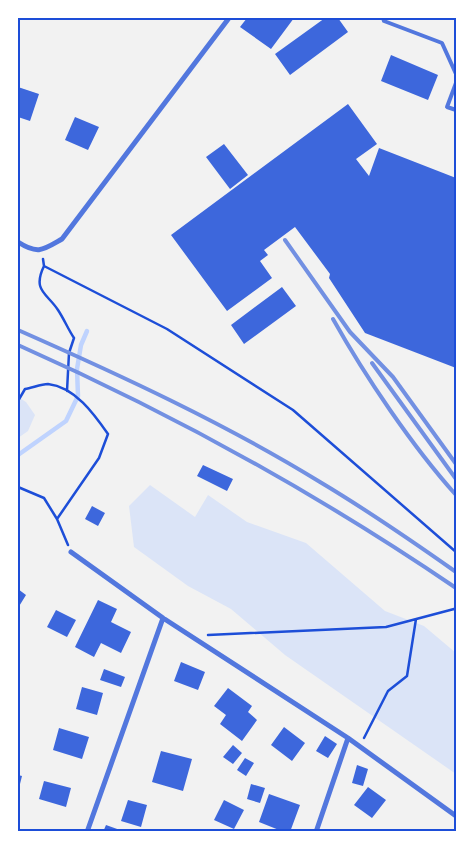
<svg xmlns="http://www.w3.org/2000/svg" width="474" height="849" font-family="'PT Sans Narrow',sans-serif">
  <rect width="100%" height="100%" fill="#f2f2f2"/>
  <path fill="#dbe4f7" d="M18,397l8,5 9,13 -7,16 -10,7z
    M150,485l45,32 13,-22 39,27 59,21 79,68 39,15 32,27v121l-171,-119 -54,-46 -43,-23 -54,-39 -5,-41z"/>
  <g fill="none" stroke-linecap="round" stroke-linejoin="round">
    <path stroke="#bfd3fe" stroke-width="4.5" d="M18,455l48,-34 12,-25 -1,-27 4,-24 6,-14"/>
  </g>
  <path fill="#3d67dc" d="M247,18h47l-23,31 -31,-22z
    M325,18h13l10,14 -58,43 -15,-21z
    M391,55l47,20 -10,25 -47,-19z
    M18,87l21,7 -9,27 -12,-4z
    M348,104l29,40 -21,15 13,17 10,-28 77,30v190l-91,-35 -36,-55 1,-4 -35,-47 -31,23 4,5 -8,6 12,17 -45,33 -56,-76z
    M75,117l24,10 -11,23 -23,-10z
    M224,144l24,31 -18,14 -24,-32z
    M282,287l14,19 -52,38 -13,-19z
    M203,465l30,14 -6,12 -30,-15z
    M92,506l13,7 -7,13 -13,-7z
    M18,589l8,6 -8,13z
    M98,600l19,9 -6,13 20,10 -10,21 -20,-10 -7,14 -19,-10z
    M56,610l20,10 -9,17 -20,-10z
    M181,662l24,10 -7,18 -24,-9z
    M104,669l21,8 -4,10 -21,-7z
    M82,687l21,6 -6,22 -21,-6z
    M228,688l24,18 -4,6 9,8 -15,21 -22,-17 6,-9 -12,-9z
    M284,727l21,16 -13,18 -21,-16z
    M59,728l30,9 -7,22 -29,-9z
    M325,736l12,8 -9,14 -12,-7z
    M233,745l9,8 -9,11 -10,-7z
    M161,751l31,8 -9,32 -31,-9z
    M245,758l9,5 -8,13 -9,-6z
    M357,765l11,4 -5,17 -11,-3z
    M18,775l4,1 -4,16z
    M44,781l27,7 -5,19 -27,-8z
    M251,784l14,4 -5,15 -13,-4z
    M368,787l18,13 -14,18 -18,-13z
    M269,794l31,11 -10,27h-6l-25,-10z
    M128,800l19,5 -6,22 -20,-6z
    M224,800l20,10 -10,19 -20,-9z
    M106,825l14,5 -1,2h-16z"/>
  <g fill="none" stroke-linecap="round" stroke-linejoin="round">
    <path stroke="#1d4ed8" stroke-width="2.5" d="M43,259l1,7 123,63 126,81 163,142
      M44,266c-12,25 3,27 14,44 6,9 10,19 16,28l-5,15 -2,38
      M18,401l7,-12c7,-1 16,-5 23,-5 27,3 46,30 60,50l-9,24 -42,61
      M18,487l26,11 13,21 11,26
      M208,635l178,-8 68,-18 2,1
      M364,738l24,-47 19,-15 9,-57"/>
    <path stroke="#5277de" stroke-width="4" d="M383,18l1,3 58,22 14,31
      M456,83l-9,24 9,3"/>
    <path stroke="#5277de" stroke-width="5" d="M18,242c20,13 25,8 44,-3l167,-221
      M71,552l92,66 185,120 108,78
      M87,832l76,-214
      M316,832l32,-94"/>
    <path stroke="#7290e2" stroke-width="4" d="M285,240l65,92 43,45 63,87
      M333,319c32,57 79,127 123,176
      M18,330c102,45 206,93 302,152 47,28 92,59 136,90
      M18,345c153,68 300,149 438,243
      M372,363l84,116"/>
  </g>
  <rect width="474" height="849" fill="none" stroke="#ffffff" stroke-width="38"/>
  <rect x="19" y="19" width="436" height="811" fill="none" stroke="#1d4ed8" stroke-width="2"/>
</svg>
